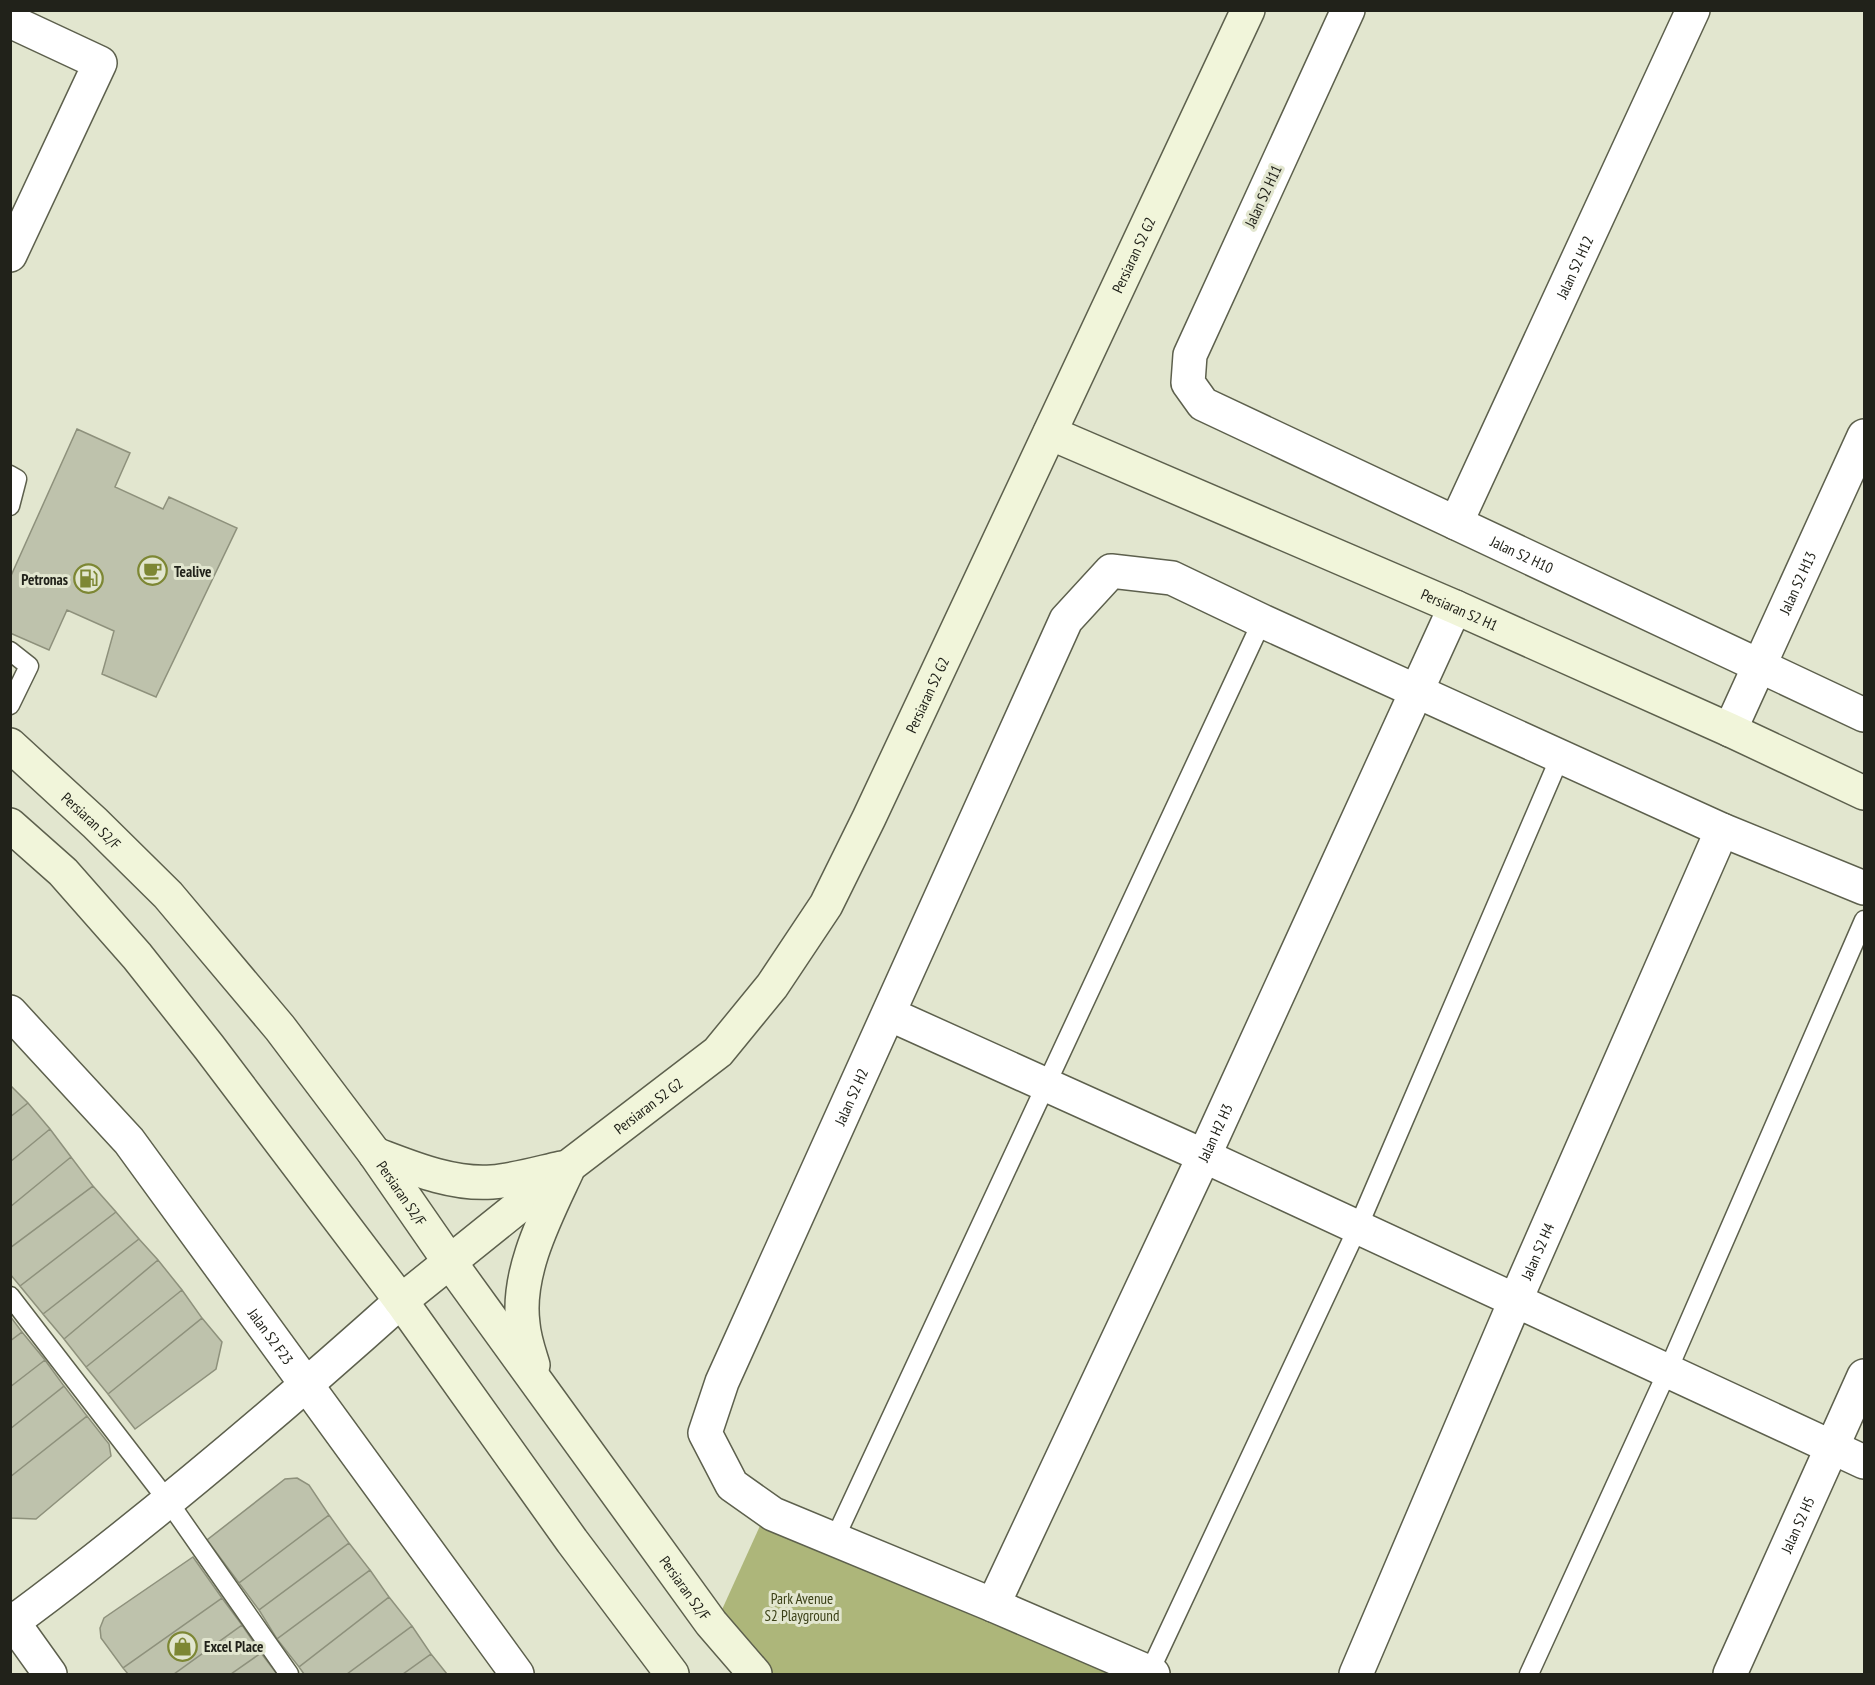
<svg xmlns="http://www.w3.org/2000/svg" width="1875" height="1685" font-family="'PT Sans Narrow',sans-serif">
  <rect width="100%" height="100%" fill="#e2e6cf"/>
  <path fill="#adb67a" d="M764,1517l382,157h-377l-49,-60z"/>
  <path fill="#bec2ac" stroke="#8e917c" stroke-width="1.5" d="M77,429l53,24 -15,34 48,22 6,-12 68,31 -81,169 -54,-23 12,-43 -47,-21 -18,40 -39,-17v-55z
    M10,1085l18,18 -18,14z
    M28,1103l22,26 -40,33v-45z
    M50,1129l21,28 -61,50v-45z
    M71,1157l22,29 -83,62v-41z
    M93,1186l23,26 -96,74 -10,-12v-26z
    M116,1212l23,27 -96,75 -23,-28z
    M139,1239l19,21 -94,79 -21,-25z
    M158,1260l24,30 -96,77 -22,-28z
    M182,1290l20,28 -94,76 -22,-27z
    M10,1316l12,16 -12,9z
    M202,1318l20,24 -6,27 -81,60 -27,-35z
    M22,1332l23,28 -35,27v-46z
    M45,1360l19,26 -54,43v-42z
    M64,1386l23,30 -77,61v-48z
    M87,1416l22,28 2,12 -75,63 -25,-1 -1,-41z
    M297,1478l12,7 20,30 -90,68 -32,-43 78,-61z
    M329,1515l20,28 -90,67 -20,-27z
    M349,1543l21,27 -93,69 -18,-29z
    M193,1557l29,41 -99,70 -22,-30 -1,-10 4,-10z
    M370,1570l19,27 -90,70 -22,-28z
    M389,1597l23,29 -65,48h-43l-5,-7z
    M222,1598l20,27 -68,49h-46l-5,-6z
    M242,1625l19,28 -30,21h-57z
    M412,1626l19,28 -28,20h-56z
    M261,1653l16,21h-46z
    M431,1654l16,20h-44z"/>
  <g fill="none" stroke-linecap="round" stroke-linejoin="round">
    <defs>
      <path id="lane" d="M10,475l7,4 -7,27
        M10,651l19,15 -19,39
        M10,1296l158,205 121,173
        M835,1538l427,-917
        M1149,1673l209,-446 202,-470
        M1529,1674l139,-304 196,-450"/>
      <g id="street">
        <path id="s1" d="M1348,10l-158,345 -2,28 15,21 661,311"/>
        <path d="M10,21l90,42 -90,192"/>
        <path id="s2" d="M1456,523l237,-513"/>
        <path id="s3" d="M1730,730l134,-294"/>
        <path id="s4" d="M10,1012l119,129 388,533"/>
        <path d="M889,1014l315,142 660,306"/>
        <path id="s5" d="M993,1605l211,-449 251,-549"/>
        <path d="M10,1618l40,56"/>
        <path d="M13,1622c135,-100 263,-209 388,-321"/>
        <path id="s6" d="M1153,1674l-160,-69 -220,-91 -41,-29 -27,-52 17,-51 344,-762 45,-49 61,7 90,43 460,209 142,58"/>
        <path id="s7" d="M1356,1674l160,-375 206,-469"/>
        <path id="s8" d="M1730,1674l134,-298"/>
      </g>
      <g id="secondary">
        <path id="s9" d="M1050,433l405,174 275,123 134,63"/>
        <path id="s10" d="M10,745l85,78 73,72 112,133 95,126 74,107 262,362 44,51"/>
        <path d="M10,825l53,47 74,84 72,91 192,254 171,240 100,133"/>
        <path d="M375,1154c37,14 77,31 117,28 23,-2 47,-9 69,-14"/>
        <path id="s11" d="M401,1301l168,-135 149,-114 54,-66 54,-81 43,-87 379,-808"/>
        <path d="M533,1365c-4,-13 -9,-27 -10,-41 -7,-51 23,-108 44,-153"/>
      </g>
    </defs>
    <use href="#lane" stroke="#5d604d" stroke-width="21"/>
    <use href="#street" stroke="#5d604d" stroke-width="36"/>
    <use href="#secondary" stroke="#5d604d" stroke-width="36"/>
    <use href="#lane" stroke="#fff" stroke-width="18"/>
    <use href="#street" stroke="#fff" stroke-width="33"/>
    <use href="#secondary" stroke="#f1f5da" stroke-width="33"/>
  </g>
  <defs>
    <symbol id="cafe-ring" viewBox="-11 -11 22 22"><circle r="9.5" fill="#e2e6cf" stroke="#7d8734" stroke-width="1.5"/><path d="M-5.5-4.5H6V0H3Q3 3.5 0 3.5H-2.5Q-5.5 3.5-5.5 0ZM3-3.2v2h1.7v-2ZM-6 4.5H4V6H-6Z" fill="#7d8734"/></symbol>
    <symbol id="fuel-ring" viewBox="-11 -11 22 22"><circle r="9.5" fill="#e2e6cf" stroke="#7d8734" stroke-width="1.5"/><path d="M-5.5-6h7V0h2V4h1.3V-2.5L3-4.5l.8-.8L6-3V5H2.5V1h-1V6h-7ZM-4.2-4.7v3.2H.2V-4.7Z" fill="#7d8734"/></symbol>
    <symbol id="shop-ring" viewBox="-11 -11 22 22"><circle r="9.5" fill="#e2e6cf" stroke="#7d8734" stroke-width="1.5"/><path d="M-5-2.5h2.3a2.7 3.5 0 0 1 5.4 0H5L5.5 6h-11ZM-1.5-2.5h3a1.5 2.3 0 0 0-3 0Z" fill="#7d8734"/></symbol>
  </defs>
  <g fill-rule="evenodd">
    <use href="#cafe-ring" x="136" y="554" width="33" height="33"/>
    <use href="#fuel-ring" x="72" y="562" width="33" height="33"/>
    <use href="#shop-ring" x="166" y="1630" width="33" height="33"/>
  </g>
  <g text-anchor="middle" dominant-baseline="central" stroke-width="6" stroke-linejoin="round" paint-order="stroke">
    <g font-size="15" fill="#21221a" stroke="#e2e6cf">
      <text transform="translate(1263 196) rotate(-65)">Jalan S2 H11</text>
      <text stroke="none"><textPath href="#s11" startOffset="1305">Persiaran S2 G2</textPath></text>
      <text stroke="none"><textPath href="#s2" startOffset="282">Jalan S2 H12</textPath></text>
      <text stroke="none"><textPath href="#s1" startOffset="786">Jalan S2 H10</textPath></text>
      <text stroke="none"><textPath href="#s3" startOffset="162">Jalan S2 H13</textPath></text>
      <text stroke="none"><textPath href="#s9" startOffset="446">Persiaran S2 H1</textPath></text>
      <text stroke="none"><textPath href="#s11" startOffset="819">Persiaran S2 G2</textPath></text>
      <text stroke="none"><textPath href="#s10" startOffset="111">Persiaran S2/F</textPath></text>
      <text stroke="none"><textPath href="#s6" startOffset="888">Jalan S2 H2</textPath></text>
      <text stroke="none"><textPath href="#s11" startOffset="315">Persiaran S2 G2</textPath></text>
      <text stroke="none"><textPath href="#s5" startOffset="522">Jalan H2 H3</textPath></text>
      <text stroke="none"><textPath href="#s10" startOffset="597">Persiaran S2/F</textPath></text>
      <text stroke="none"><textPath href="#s7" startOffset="460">Jalan S2 H4</textPath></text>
      <text stroke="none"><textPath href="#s4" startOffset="417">Jalan S2 F23</textPath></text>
      <text stroke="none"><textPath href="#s8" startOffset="164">Jalan S2 H5</textPath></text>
      <text stroke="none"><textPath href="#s10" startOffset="1083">Persiaran S2/F</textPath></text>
    </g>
    <g font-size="15" font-weight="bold" fill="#21221a" stroke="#e2e6cf" text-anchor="start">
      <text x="174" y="571">Tealive</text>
      <text x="68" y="579" text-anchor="end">Petronas</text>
      <text x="204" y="1646">Excel Place</text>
    </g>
    <g font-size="15" fill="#3b4016" stroke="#e2e6cf">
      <text x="802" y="1598">Park Avenue<tspan x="802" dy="17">S2 Playground</tspan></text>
    </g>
  </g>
  <rect width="1875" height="1685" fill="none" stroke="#21221a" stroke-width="24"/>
</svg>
